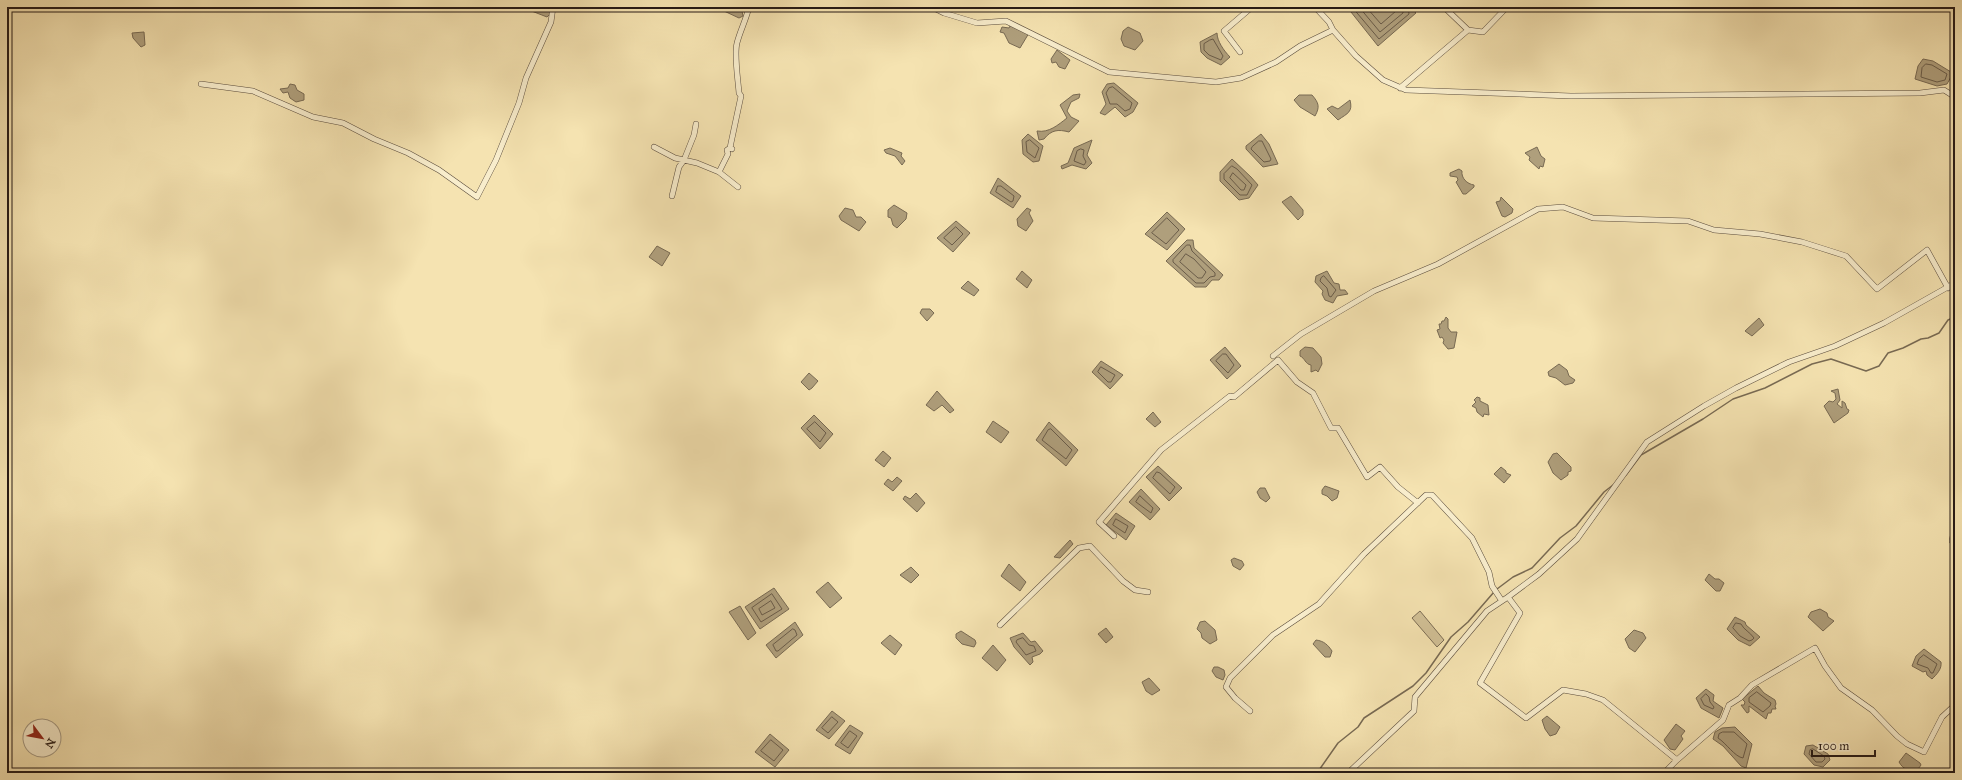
<svg xmlns="http://www.w3.org/2000/svg" width="1962" height="780" font-family="'IM FELL Great Primer',serif">
  <rect width="100%" height="100%" fill="#f5e3b1"/>
  <filter id="stains"><feTurbulence type="fractalNoise" baseFrequency=".005" numOctaves="4"/><feColorMatrix values="0 0 0 0 .2 0 0 0 0 .09 0 0 0 0 .02 0 0 0 .5 -.17"/></filter>
  <radialGradient id="worn" r=".72"><stop offset=".6" stop-color="#630" stop-opacity="0"/><stop offset="1" stop-color="#630" stop-opacity=".3"/></radialGradient>
  <path fill="#d2c197" stroke="#7c6e56" d="M1420,611l24,29 -7,7 -25,-29z"/>
  <path fill="#af9f7c" stroke="#786a53" d="M527,7h23l1,6 -4,4 -18,-7z
    M723,7l19,1 2,1 -2,2 1,5 -4,2 -15,-7z
    M1347,7h63l6,6 -38,33z
    M1011,24l18,9 -9,15 -11,-5 -5,-10 -4,-1 2,-5 7,1z
    M1128,27l12,6 3,8 -8,9 -11,-4 -3,-7 2,-8z
    M144,32l1,13 -4,2 -8,-9 -1,-5z
    M1217,33c0,8 7,18 13,24l-9,8 -14,-7 -6,-6 -1,-10z
    M1057,50l13,10 -5,9 -6,-2 -3,-5 -4,1 -1,-4z
    M1923,59l10,2 18,11v5l-4,7 -10,2 -22,-7 3,-13z
    M1114,83l24,20 -5,9 -8,5 -10,-10 -10,8 -5,-2 6,-9 -4,-12 5,-8z
    M290,84l5,1 2,5 7,4v6l-8,2 -6,-4 -2,-6 -5,1 -3,-4 8,-1z
    M1080,94l-1,4 -8,4 -4,9 4,6 8,4 -10,11c-11,-3 -18,-2 -25,7l-5,1 -2,-9c12,2 21,-6 30,-13l-7,-13 13,-10z
    M1299,95h13c7,8 8,12 3,21l-15,-9 -6,-7z
    M1350,100c3,12 -2,13 -12,20l-11,-11 5,-3 6,3z
    M1028,134l15,12 -4,15 -6,1 -10,-8 -1,-14z
    M1261,134l8,10 9,20 -15,3 -17,-18v-3z
    M1092,140l-5,15 5,8 -6,6 -14,-4 -10,4 -1,-3 7,-3 6,-15z
    M1537,147l4,9 4,3 -2,8 -3,-1 -1,3 -10,-9 1,-3 -5,-4z
    M890,148l12,5 -1,3 4,5 -3,4 -7,-9 -9,-3 -2,-3z
    M1232,159l19,18 7,8 -9,13 -10,2 -19,-19v-9z
    M1459,169l3,2c-1,7 5,13 12,14v2l-8,7h-3l-7,-12 2,-2 -1,-3 -7,-1v-3z
    M998,178l23,18 -8,12 -23,-15z
    M1291,196l12,14v5l-5,5 -16,-18z
    M1501,197l12,12 -1,4 -7,4 -3,-1 -6,-14 4,-1z
    M894,205l13,8 -1,6 -9,9 -4,-3 -2,-7 -3,-1v-7z
    M845,208l8,2 3,7h5l5,5 -7,9 -18,-11 -2,-4z
    M1027,208l4,2 -2,3 4,8 -7,10 -8,-5 -1,-7z
    M1167,212l18,17 -18,21 -22,-16z
    M956,221l14,12 -17,19 -16,-14z
    M1187,240h6l1,8 29,27 -4,5h-7l-6,7h-11l-29,-26z
    M657,246l13,7 -8,13 -13,-9z
    M1022,271l10,9 -5,8 -11,-9z
    M1327,271l7,12 5,1 1,6h5l3,4 -11,2 -4,7 -8,-3 -3,-6 1,-3 -8,-9 1,-6z
    M968,281l11,9 -5,6 -13,-8z
    M922,309h8l4,4 -7,8 -7,-8z
    M1446,317l2,2v9l3,4h6l-3,16 -6,1 -5,-6 1,-3 -2,-3 -2,1 -3,-8 3,-1 -1,-5h2l1,-3h2z
    M1759,318l5,7 -12,11 -7,-5z
    M1225,347l16,19 -14,13 -17,-19z
    M1305,347l8,1 8,9 1,7 -4,8 -2,-2 -5,2v-7c-6,-1 -6,-7 -11,-9v-5z
    M1101,361l22,14 -13,14 -18,-17z
    M1559,364l8,6 2,6 6,4 -2,3 -8,2 -9,-7 -7,-2 -1,-4z
    M809,373l9,8 -6,7 -3,2 -8,-8z
    M1838,389l2,11 -3,4 5,4v-7l3,2 2,6 2,1 -1,3 -14,10 -10,-17 5,-5 4,1 3,-3 -1,-6 -4,-2z
    M937,391l17,19 -4,3 -8,-8 -8,6 -8,-6z
    M1477,397l3,1v3l8,4 1,10 -5,-1 -1,3 -6,-5 -1,-4 -4,-2 4,-4 -2,-2z
    M1153,412l8,10 -6,5 -9,-8z
    M814,415l19,19 -13,15 -19,-21z
    M993,421l16,11 -8,11 -15,-11z
    M1049,422l29,28 -12,16 -30,-26z
    M883,451l8,7 -7,9 -9,-7z
    M1557,453l14,14v4l-3,1v3l-7,5 -8,-7 -5,-11 5,-8z
    M1158,466l24,22 -13,13 -23,-24z
    M1501,467l5,4v2l5,2 -7,8 -10,-9z
    M897,477l5,4 -9,10 -9,-7 4,-5 4,3z
    M1325,486l14,5 -2,7 -5,3 -5,-5 -5,-2v-4z
    M1260,488h5l5,10 -4,4 -6,-4 -3,-6z
    M1141,489l19,20 -10,11 -21,-18z
    M916,493l9,10 -8,9 -14,-13 2,-3 5,3z
    M1116,513l19,13 -9,14 -20,-15z
    M1070,540l3,4 -13,14 -6,-1z
    M1234,558l8,3 2,4 -4,5 -7,-4 -2,-6z
    M1009,564l17,18 -6,9 -19,-15z
    M911,567l8,8 -8,8 -11,-8z
    M1709,574l6,5h4l5,4 -4,8h-4l-11,-11z
    M828,582l14,16 -12,10 -14,-16z
    M774,588l15,21 -29,20 -15,-22z
    M740,606l16,27 -8,7 -19,-28z
    M1820,609l7,4 1,4 6,4 -11,10 -15,-14 3,-5z
    M1735,617l10,5 1,3 14,12 -10,9 -12,-6 -11,-11z
    M1205,621l10,9 2,10 -7,4 -8,-6 -1,-5 -4,-4 3,-7z
    M795,622l8,13 -27,23 -10,-13z
    M1106,628l7,9 -7,6 -8,-9z
    M1634,630l9,3 3,5 -11,14 -6,-4 -4,-9z
    M961,631l14,9 1,3 -2,4 -12,-3 -6,-6v-4z
    M1023,633l8,9 4,-1 8,10 -3,3 -8,3 1,5 -3,3 -16,-18 -4,-9z
    M890,635l12,10 -7,10 -14,-12z
    M1316,640c8,1 12,5 16,11l-2,6h-5l-12,-13z
    M993,645l13,15 -9,11 -15,-13z
    M1924,649l17,13c1,7 -4,12 -9,17l-5,-4 -1,-4 -3,1 -11,-6 4,-10z
    M1214,667h4l6,3 1,5 -2,5 -7,-3 -4,-6z
    M1149,678l11,12 -8,5 -6,-4 -4,-9z
    M1758,686l6,7 11,7 1,4 -1,2 1,3h-4l-1,4h-3l-2,6 -17,-13v6l-2,1 -6,-8h3l1,-3 -3,-3z
    M1706,689l8,6 -1,6 10,7 -4,10 -18,-10 -5,-10z
    M832,711l13,10 -16,18 -13,-9z
    M1547,716l13,11 -4,7 -6,2 -5,-7 -3,-9z
    M1676,724l9,7 -4,5 2,3 -8,11 -5,-1 -6,-9z
    M850,725l13,8 -13,21 -15,-9z
    M1735,727l17,17 -6,24 -5,-2 -18,-20 -10,-7 2,-7 7,-4z
    M770,734l19,16 -14,17 -20,-15z
    M1813,745l15,9 2,6 -7,7 -9,-2 -10,-11 2,-8z
    M1906,753l14,10 1,2 -5,7c-8,-1 -13,-3 -17,-10z"/>
  <g fill="none" stroke-linecap="round" stroke-linejoin="round">
    <path stroke="#6a5c49" stroke-width="1" d="M1352,7l27,32 30,-25 -1,-7
      M1359,7l21,25 23,-19v-6
      M1366,7l15,17 15,-13 1,-4
      M1210,40l3,-1 10,17 -2,4 -12,-5 -5,-5v-6z
      M1926,64l6,1 15,9 -2,6 -8,2 -16,-5 1,-9z
      M1113,87l19,16 -2,6 -5,2 -8,-7h-7l-4,-11 3,-5z
      M1030,140l9,8 -4,10 -8,-6 -1,-10z
      M1259,141h3l9,18 -1,2 -6,1 -13,-13 1,-2z
      M1081,149l3,1 -1,6 3,6 -2,3 -10,-4 3,-10z
      M1232,166l5,3 15,16 -5,10h-7l-16,-16v-5z
      M1233,173l13,12 -2,5h-3l-11,-12z
      M998,186h3l13,10 -1,5 -2,1 -15,-10z
      M1167,218l12,12 -13,14 -14,-11z
      M956,227l7,7 -11,11 -8,-7z
      M1187,245h3l2,6 23,22v3l-5,1 -6,6h-8l-23,-21v-2z
      M1186,254l8,5 12,13 -4,6h-4l-18,-16z
      M1324,276l12,14 -5,7 -2,-1 -2,-8 -7,-7 1,-3z
      M1223,354h3l8,11 -6,8 -12,-12z
      M1101,367l14,8 -4,7h-3l-10,-10z
      M815,422l11,11 -6,9 -13,-13z
      M1051,429l21,21 -6,9 -24,-19 6,-10z
      M1157,472l3,1 15,14 -5,7 -17,-16z
      M1140,496l13,12 -2,5 -15,-11z
      M1116,519l12,7 -3,7 -12,-8z
      M772,594l10,15 -21,13 -9,-14z
      M771,601l4,7 -13,7 -3,-6z
      M1736,623l5,1c3,6 9,8 13,14l-2,2 -3,1 -9,-5 -7,-8z
      M793,629l2,1 2,5 -19,16h-2l-3,-6z
      M1023,638l6,7 5,1 2,5 -10,4 -10,-13 1,-2z
      M1924,655l13,9 -4,9h-2l-3,-5 -11,-4 2,-5z
      M1757,692l14,11 -1,3 -7,6 -14,-10v-4z
      M1706,694l3,3 1,5 4,5 -1,2 -9,-4 -3,-6z
      M832,717l6,5 -10,11 -6,-5z
      M850,731l7,5 -9,12 -7,-5z
      M1723,732h11l13,12 -4,14c-8,-1 -17,-15 -25,-20l1,-4z
      M771,740l12,10 -9,11 -13,-10z
      M1813,749l11,7 1,3 -3,3h-6l-7,-8 1,-4z"/>
    <path stroke="#786a53" stroke-width="1.5" d="M1626,475l15,-20 62,-36 30,-20 32,-11 47,-24 19,-5 35,12 13,-5 9,-13 15,-5 18,-9 7,-1 11,-5 9,-13 7,-3
      M1497,589l16,-12 19,-9 28,-30 16,-12 28,-34 9,-7
      M1317,773l21,-30 20,-16 6,-9 49,-32 13,-13 25,-36 17,-15 26,-30"/>
    <defs>
      <path id="minor" d="M932,7l12,6 33,10 29,-2 103,51 107,10 25,-4 35,-16 24,-16 33,-16 23,26 27,24 23,10 165,6 349,-3 24,-3 11,7
        M1315,7l14,15 4,8
        M1444,7l24,23
        M1240,52l-16,-21 28,-24
        M201,84l52,7 60,26 30,6 31,16 34,14 31,17 38,27 19,-37 23,-57 7,-25 25,-56 2,-15
        M1400,88l68,-58 15,2 24,-25
        M654,147l21,11 22,5 22,9 19,15
        M732,149l-2,-1 1,-5 10,-47 -2,-3c-1,-14 -5,-38 -2,-50 3,-12 9,-23 12,-36
        M719,172l9,-18 -1,-4 3,-2
        M672,196l7,-29 5,-7 10,-25 2,-11
        M1273,356l28,-22 73,-43 64,-27 100,-55 25,-2 30,11 95,3 26,9 46,4 42,8 44,14 31,33 50,-39 21,38
        M1114,536l-15,-14 62,-72 69,-54 4,1 44,-37 19,22 16,11 18,35h7l29,49 13,-10 18,20 20,16
        M1952,541l3,-16
        M1508,597l12,16 -40,70 46,35 37,-28 23,4 17,6 74,60 -13,13
        M1000,625l79,-77 11,-2 33,35 12,9 13,2
        M1250,711l-15,-13 -9,-11 4,-9 43,-43 46,-31 45,-50 62,-59h6l40,43 17,34 3,14 10,15
        M1677,760l46,-40 6,-15 11,-7 12,-13 63,-37 10,18 16,22 31,22 25,26 10,8 17,8 18,-35 13,-12
        M1348,773l66,-62 1,-14 72,-86 21,-14 31,-23 38,-35 70,-97 57,-36 32,-18 53,-26 46,-16 49,-23 71,-40"/>
    </defs>
    <use href="#minor" stroke="#5a4c3d" stroke-width="6"/>
    <use href="#minor" stroke="#f8edcc" stroke-width="5"/>
  </g>
  <rect width="1962" height="780" fill="none" stroke="#f5e3b1" stroke-width="24"/>
  <rect x="8" y="8" width="1946" height="764" fill="none" stroke="#261a16" stroke-width="2"/>
  <rect x="12" y="12" width="1938" height="756" fill="none" stroke="#261a16"/>
  <g transform="translate(42 738) rotate(122)"><circle r="19" fill="#f8edcc" stroke="#a49983"/>
  <path d="M0-3L7 15L0 10L-7 15Z" fill="#8f2418"/>
  <text y="-6" font-size="11" font-weight="bold" text-anchor="middle" fill="#261a16">N</text>
  </g>
  <path d="M1812 750v6h63v-6" fill="none" stroke="#261a16" stroke-width="2"/>
  <text x="1818" y="750" font-size="12" fill="#261a16" stroke="#f8edcc" stroke-width="3" paint-order="stroke">100 m</text>
  <rect width="100%" height="100%" filter="url(#stains)"/>
  <rect width="100%" height="100%" fill="url(#worn)"/>
</svg>
